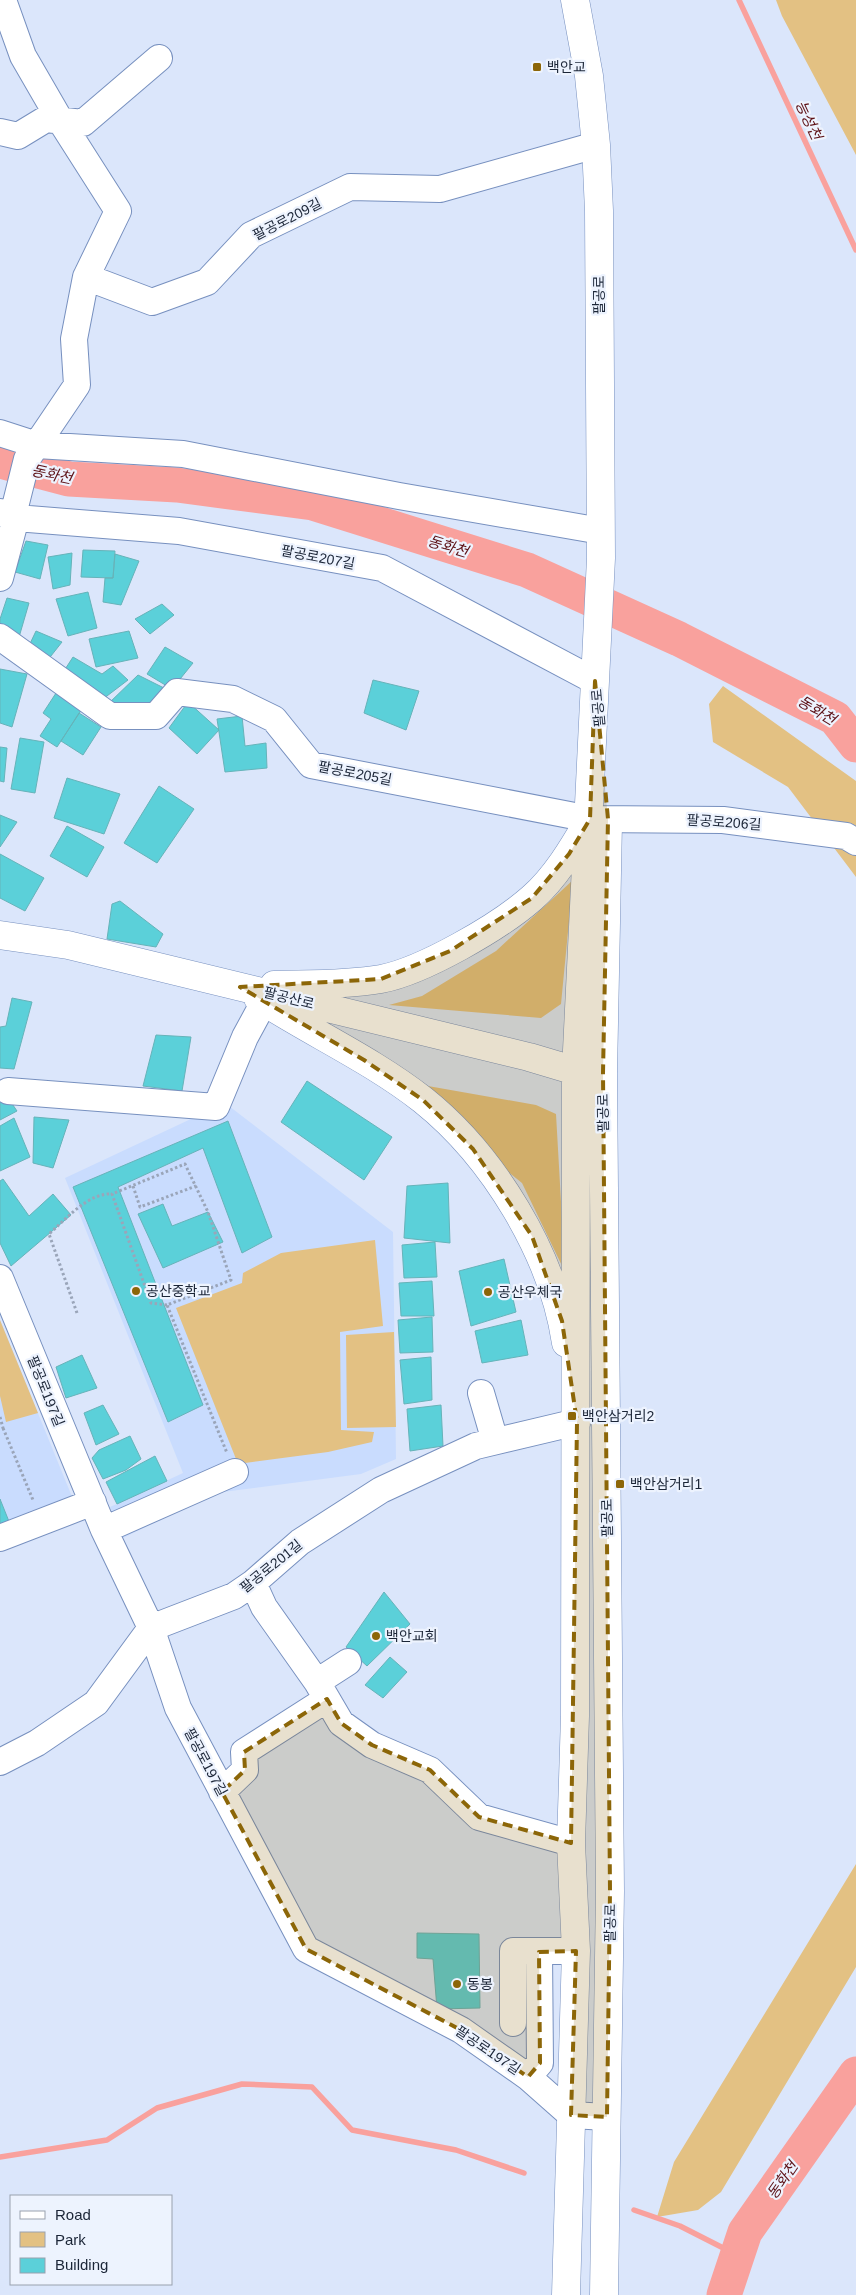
<svg xmlns="http://www.w3.org/2000/svg" width="856" height="2295" font-family="Arial,'Noto Sans KR',sans-serif">
  <rect width="100%" height="100%" fill="#dbe6fb"/>
  <path fill="#c9dcfe" d="M225,1103l168,129 3,227 -35,15 -146,19 -92,45 -13,-31 73,-34 -118,-295z
    M0,1320l77,189 -77,25z"/>
  <path fill="#e3c183" d="M776,0h80v155l-74,-139z
    M723,686l133,95v96l-68,-90 -75,-45 -4,-38z
    M573,880l-12,124 -20,14 -152,-13 33,-9 74,-45z
    M428,1086l108,19 20,9 9,158 -43,-89 -74,-59z
    M375,1240l8,86 -43,6 1,98 33,2 -2,10 -44,10 -90,12 -62,-156 66,-25 1,-10 38,-20z
    M0,1320l38,93 -32,9 -6,-26z
    M394,1332l2,95 -49,1 -1,-93z
    M856,1864v103l-135,225 -23,18 -41,7 17,-55z"/>
  <g fill="none" stroke-linecap="round" stroke-linejoin="round">
    <path stroke="#f9a19d" stroke-width="5.5" d="M739,0l117,250
      M0,2157l107,-17 50,-32 85,-24 70,3 40,43 104,20 68,23
      M634,2210l46,16 57,29"/>
    <path stroke="#f9a19d" stroke-width="35" d="M0,461l69,18 108,6 136,18 214,67 152,69 156,79 21,27
      M724,2295l21,-63 111,-158"/>
  </g>
  <path fill="#5bd0d9" stroke="#66b3b9" d="M26,541l22,4 -8,34 -25,-7z
    M83,550l32,1 -2,27 -32,-1z
    M72,553l-2,32 -17,4 -5,-32z
    M115,554l24,7 -18,44 -18,-3 2,-24h8z
    M88,592l9,36 -29,8 -12,-37z
    M7,598l22,5 -12,41 -17,-12v-13z
    M162,604l12,11 -24,19 -15,-15z
    M36,631l26,11 -15,19 -20,-11z
    M129,631l9,27 -42,9 -7,-28z
    M165,647l28,16 -21,26 -25,-15z
    M73,657l29,17 11,-8 15,14 -25,19 -41,-25z
    M0,669l27,5 -15,53 -12,-4z
    M138,675l30,15 -23,21 -37,-7z
    M373,680l46,11 -13,39 -42,-17z
    M58,690l26,16 -27,41 -17,-11 11,-17 -8,-6z
    M188,702l31,28 -22,24 -28,-26z
    M79,713l22,14 -18,28 -22,-14z
    M242,716l3,30 21,-3 1,25 -42,4 -8,-53z
    M20,738l24,4 -9,51 -24,-4z
    M0,747l7,1 -3,34 -4,-1z
    M67,778l53,16 -16,40 -50,-16z
    M159,786l35,23 -37,54 -33,-20z
    M0,815l17,7 -17,25z
    M67,826l37,21 -17,30 -37,-21z
    M0,854l44,24 -19,33 -25,-13z
    M120,901l43,33 -7,13 -49,-8 5,-35z
    M12,998l20,4 -18,67 -14,-1v-41l6,-1z
    M156,1035l35,2 -9,54 -39,-5z
    M307,1081l85,56 -28,43 -83,-58z
    M0,1086l17,25 -17,9z
    M34,1117l35,3 -16,48 -20,-5z
    M14,1118l16,39 -30,14v-45z
    M228,1121l44,116 -30,16 -39,-105 -85,39 85,218 -35,17 -95,-235z
    M3,1179l26,37 24,-22 18,21 -60,51 -11,-23v-62z
    M448,1183l2,60 -46,-5 3,-52z
    M163,1204l9,22 36,-14 15,30 -60,26 -25,-54z
    M435,1242l2,35 -33,1 -2,-33z
    M504,1259l12,53 -45,14 -12,-55z
    M432,1281l2,35h-33l-2,-33z
    M432,1317l1,35 -33,1 -2,-33z
    M521,1320l7,35 -46,8 -7,-32z
    M82,1355l15,33 -31,10 -10,-31z
    M431,1357l1,43 -28,4 -4,-44z
    M103,1405l16,29 -23,11 -12,-32z
    M441,1405l2,41 -33,5 -3,-42z
    M130,1436l11,23 -15,11 -23,9 -11,-21 7,-8z
    M155,1456l12,25 -50,23 -11,-22z
    M0,1499l10,25 -10,2z
    M384,1592l26,32 -43,42 -21,-19z
    M390,1657l17,15 -24,26 -18,-13z
    M417,1933l62,1 1,74 -43,1 -4,-50 -16,-1z"/>
  <g fill="none" stroke-linecap="round" stroke-linejoin="round">
    <defs>
      <path id="minor" d="M0,132l18,4 28,-17 37,4 76,-65
        M86,277l66,25 55,-20 44,-47 99,-48 90,2 156,-44
        M0,433l37,12 146,9 216,42 202,35
        M0,512l16,6 163,13 203,37 213,113
        M0,578l16,-60 -1,-11 12,-48 50,-74 -3,-46 12,-62 32,-66 -58,-91 -37,-64 -20,-56
        M0,637l110,79h46l21,-24 56,7 41,20 37,46 279,54 133,1 123,16 10,6
        M8,1091l208,16 29,-70 19,-35
        M0,1278l104,252 47,98 27,80 128,241 155,81 67,47 43,38 36,2
        M481,1393l14,48
        M104,1530l131,-58
        M0,1538l93,-36
        M253,1583l11,24 53,75 24,41 31,22 58,25 49,47 92,26
        M317,1682l31,-20
        M0,1762l37,-19 59,-40 55,-75 83,-32 19,-13 47,-41 81,-52 95,-44 101,-24
        M222,1792l23,-22 -1,-18 83,-53
        M513,2023v-72h63
        M528,2077l12,-14 -1,-111"/>
      <path id="major" d="M0,935l68,10 461,112 47,14 18,2
        M274,985c35,-1 72,0 107,-6 42,-8 118,-52 151,-81 23,-20 41,-50 56,-76
        M258,998c54,35 114,62 165,102 70,56 130,154 143,243
        M566,2295l10,-344 -5,-108 4,-127 1,-645 25,-513 -2,-347 -3,-66 -7,-69 -14,-76
        M604,2295l6,-404 -7,-818 5,-251"/>
    </defs>
    <use href="#minor" stroke="#7790bf" stroke-width="28"/>
    <use href="#major" stroke="#7790bf" stroke-width="29"/>
    <path stroke="#9aa5b9" stroke-width="3" stroke-dasharray="2.5 2.5" stroke-linecap="butt" d="M133,1186l7,21 56,-21
      M167,1305l-16,-2 -39,-109 73,-30 23,48 23,68 -64,25 60,148
      M77,1313l-28,-79c16,-14 40,-42 63,-40
      M0,1417l3,11 -3,1
      M3,1428l30,72"/>
    <use href="#minor" stroke="#fff" stroke-width="26"/>
    <use href="#major" stroke="#fff" stroke-width="28"/>
  </g>
  <path fill="#8c6608" fill-opacity="0.2" stroke="#8c6608" stroke-width="4" stroke-dasharray="10 6" stroke-linejoin="round" d="M595,681l13,138 -5,254 7,818 -3,226 -36,-2 5,-164 -37,1 1,111 -12,14 -67,-47 -155,-81 -84,-157 23,-22 -1,-18 83,-53 14,24 31,22 58,25 49,47 92,26 6,-421 -15,-101 -30,-85 -59,-87 -50,-49 -59,-40 -124,-73 141,-8 69,-28 82,-53 37,-44 21,-35z"/>
  <g fill="#8c6608" stroke="#edf3fe" stroke-width="2">
    <rect x="532" y="62" width="10" height="10" rx="2.5"/>
    <circle cx="136" cy="1291" r="5"/>
    <circle cx="488" cy="1292" r="5"/>
    <rect x="567" y="1411" width="10" height="10" rx="2.5"/>
    <rect x="615" y="1479" width="10" height="10" rx="2.5"/>
    <circle cx="376" cy="1636" r="5"/>
    <circle cx="457" cy="1984" r="5"/>
  </g>
  <g text-anchor="middle" dominant-baseline="central" stroke-width="4.5" stroke-linejoin="round" paint-order="stroke">
    <g font-size="14" fill="#1b2537" stroke="#edf3fe" text-anchor="start">
      <text x="547" y="67">백안교</text>
      <text x="146" y="1291">공산중학교</text>
      <text x="498" y="1292">공산우체국</text>
      <text x="582" y="1416">백안삼거리2</text>
      <text x="630" y="1484">백안삼거리1</text>
      <text x="386" y="1636">백안교회</text>
      <text x="467" y="1984">동봉</text>
    </g>
    <g font-size="14" fill="#1b2537" stroke="#edf3fe">
      <text transform="translate(287 219) rotate(-27)">팔공로209길</text>
      <text transform="translate(599 295) rotate(-90)">팔공로</text>
      <text transform="translate(318 557) rotate(11)">팔공로207길</text>
      <text transform="translate(598 708) rotate(-95)">팔공로</text>
      <text transform="translate(355 773) rotate(11)">팔공로205길</text>
      <text transform="translate(724 822) rotate(4)">팔공로206길</text>
      <text transform="translate(289 998) rotate(14)">팔공산로</text>
      <text transform="translate(603 1113) rotate(-91)">팔공로</text>
      <text transform="translate(46 1391) rotate(68)">팔공로197길</text>
      <text transform="translate(607 1518) rotate(-91)">팔공로</text>
      <text transform="translate(271 1566) rotate(-39)">팔공로201길</text>
      <text transform="translate(206 1762) rotate(62)">팔공로197길</text>
      <text transform="translate(610 1923) rotate(-89)">팔공로</text>
      <text transform="translate(488 2050) rotate(34)">팔공로197길</text>
    </g>
    <g font-size="15" font-style="italic" fill="#5d1116" stroke="#edf3fe">
      <text transform="translate(809 120) rotate(65)">능성천</text>
      <text transform="translate(52 474) rotate(12)">동화천</text>
      <text transform="translate(448 546) rotate(17)">동화천</text>
      <text transform="translate(817 710) rotate(31)">동화천</text>
      <text transform="translate(782 2180) rotate(-55)">동화천</text>
    </g>
  </g>
  <rect x="10" y="2195" width="162" height="90" fill="#edf3fe" stroke="#99a1ae"/>
  <rect x="20" y="2211" width="25" height="8" fill="#ffffff" stroke="#99a1ae"/>
  <text x="55" y="2220" font-size="15" fill="#1b2537">Road</text>
  <rect x="20" y="2232" width="25" height="15" fill="#e3c183" stroke="#99a1ae"/>
  <text x="55" y="2245" font-size="15" fill="#1b2537">Park</text>
  <rect x="20" y="2258" width="25" height="15" fill="#5bd0d9" stroke="#99a1ae"/>
  <text x="55" y="2270" font-size="15" fill="#1b2537">Building</text>
</svg>
